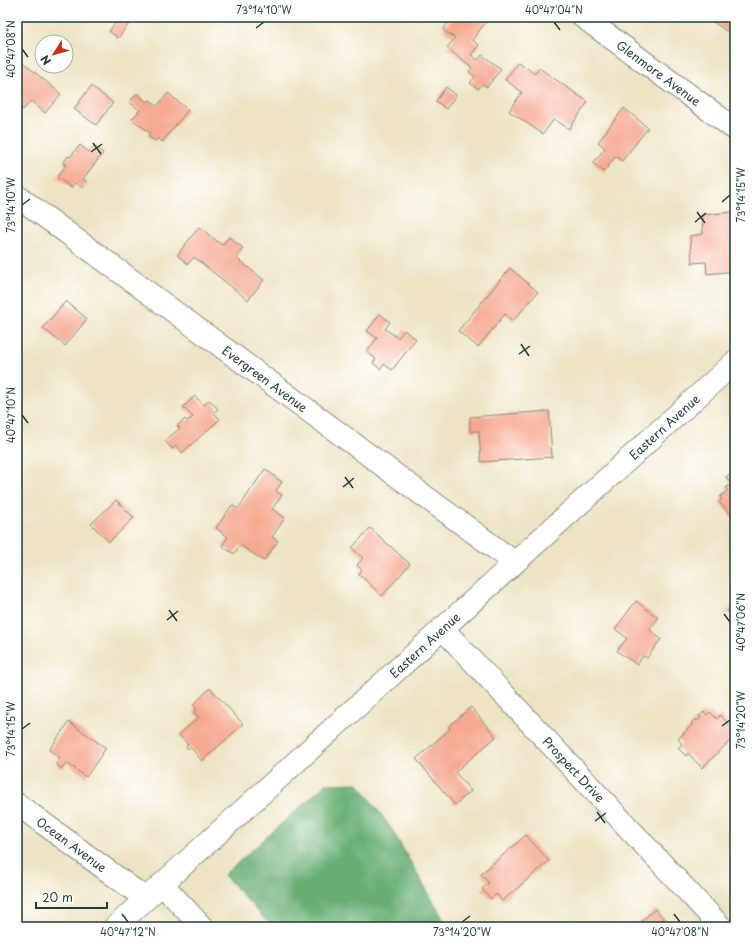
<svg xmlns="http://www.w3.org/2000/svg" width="752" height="944" font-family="'Playpen Sans',sans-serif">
  <rect width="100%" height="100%" fill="#fff"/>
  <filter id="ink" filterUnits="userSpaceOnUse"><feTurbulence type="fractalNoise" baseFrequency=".025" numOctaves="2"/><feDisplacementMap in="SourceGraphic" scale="8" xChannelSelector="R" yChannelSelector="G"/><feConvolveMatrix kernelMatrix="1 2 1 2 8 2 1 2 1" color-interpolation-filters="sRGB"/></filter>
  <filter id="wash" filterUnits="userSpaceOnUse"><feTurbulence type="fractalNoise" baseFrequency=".012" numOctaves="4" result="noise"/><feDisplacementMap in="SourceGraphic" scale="16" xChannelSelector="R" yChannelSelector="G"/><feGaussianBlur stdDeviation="0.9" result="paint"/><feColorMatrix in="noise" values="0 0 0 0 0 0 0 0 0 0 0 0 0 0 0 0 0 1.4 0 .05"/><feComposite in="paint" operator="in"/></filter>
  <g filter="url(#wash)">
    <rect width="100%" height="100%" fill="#eee4c5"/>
    <path fill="#68ae73" stroke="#447654" d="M358,783l33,45 57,99h-176l-48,-52 102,-91z"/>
    <g id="blocks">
      <path fill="#f6a990" d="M120,17h8l4,3 -14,18 -9,-7z
        M452,17h30l5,4 -15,19 7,5 -8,10 7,5 4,-5 19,14 -14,18 -5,-3 -4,5 -8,-6 5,-6 -6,-5 3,-4 -25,-20 8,-10 -12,-8z
        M715,17h20v20l-23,-16z
        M20,60l41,34 -16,19 -14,-12 -8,9 -6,-5v-41z
        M518,62l17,12 4,-6 49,34 -19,27 -15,-10 -11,15 -34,-23 13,-19 -17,-12z
        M91,86l22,17 -17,22 -22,-16z
        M446,87l10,8 -10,14 -10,-8z
        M168,93l20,17 -26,32 -4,-4 -3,3 -7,-5 2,-3 -18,-14 8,-9 -11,-8 8,-8 10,8 3,-2 7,6z
        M624,108l24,20 -26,33 -6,-5 -12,16 -11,-9 12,-15 -7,-6z
        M80,145l9,7 5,-6 9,7 -20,26 4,3 -4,6 -8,-5 -4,5 -14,-11 9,-12 -3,-2 5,-7 2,1z
        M733,212l2,59 -28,3 -1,-12 -14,1 -2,-27 13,-2 -1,-19z
        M199,227l23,18 7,-8 14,11 -7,10 28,22 -16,20 -54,-43 -6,7 -11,-9z
        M510,268l28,24 -25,29 -8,-7 -27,33 -20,-16z
        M66,301l21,18 -22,27 -22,-18z
        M380,314l10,8 -5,7 13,9 6,-8 12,9 -24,31 -8,-6 -4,5 -7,-6 3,-4 -9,-7 10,-14 -10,-7z
        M195,396l9,9 6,-5 8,9 -4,4 6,6 -38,34 -6,-7 -4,3 -7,-8 15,-13 -3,-2 8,-7 2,2 6,-4 -10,-10z
        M549,411l3,46 -71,5 -2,-31h-9v-14z
        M265,469l17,13 -6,9 6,4 -10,14 13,9 -13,19 6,4 -14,20 -24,-16 -6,9 -12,-8 6,-9 -12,-9 16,-23 6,4z
        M735,469v51l-16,-18 3,-3 -2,-2 8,-7 -2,-2 5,-4 -5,-7z
        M116,500l18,18 -25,24 -18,-18z
        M370,528l40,36 -28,32 -23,-22 3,-4 -5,-5 6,-7 -11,-10z
        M636,601l22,17 -8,12 11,9 -14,19 -4,-2 -6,9 -20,-14 10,-13 -12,-9z
        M735,605v15l-8,-9z
        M210,688l33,36 -41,37 -12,-14 -2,2 -2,-2 2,-2 -9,-10 20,-18 -5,-4 2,-5 -3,-3z
        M471,707l25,30 -41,35 16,19 -16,14 -39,-46 34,-30 -1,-3z
        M704,712l3,3 3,-3 7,7 3,-4 15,15v6l-33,32 -14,-15 -2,3 -8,-8 4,-4 -4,-5 15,-15 -2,-1 4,-4 2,2 4,-3 -2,-2z
        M69,722l37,26 -20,29 -19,-14 -5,6 -6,-5 4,-6 -11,-8z
        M526,835l23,26 -47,40 -5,-7 -6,5 -9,-10 7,-6 -8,-9z
        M655,909l17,18h-37z"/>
    </g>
  </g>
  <g filter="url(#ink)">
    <use href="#blocks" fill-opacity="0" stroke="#86907c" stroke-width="1"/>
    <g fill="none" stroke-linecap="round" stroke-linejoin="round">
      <defs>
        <g id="minor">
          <path id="s1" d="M583,17l152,112"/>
          <path id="s2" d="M17,196l497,366"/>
          <path id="s3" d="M442,628l279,299"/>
          <path id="s4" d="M17,804l129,95"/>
          <path d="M162,884l40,43"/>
          <path id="s5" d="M115,927l620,-565"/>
        </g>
      </defs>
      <use href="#minor" stroke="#86907c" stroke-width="24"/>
      <use href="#minor" stroke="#fff" stroke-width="22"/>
    </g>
  </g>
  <path fill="none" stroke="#1f3d34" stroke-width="1.5" d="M554,22l6,8M256,28l8,-6M22,49l6,8M93,143l8,11M91,152l11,-8M722,202l8,-7M22,205l8,-6M697,212l8,11M695,222l11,-9M521,344l8,12M519,354l11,-8M22,415l6,8M345,477l8,11M343,487l11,-9M169,610l8,11M724,614l6,8M167,620l11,-9M722,726l8,-6M22,729l8,-6M597,812l8,11M595,821l11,-8M122,914l6,8M674,914l6,8M462,922l8,-6"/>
  <g text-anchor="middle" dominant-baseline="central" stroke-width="4" stroke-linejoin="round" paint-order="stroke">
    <g font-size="12" fill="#1f3d34" stroke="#fff">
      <text stroke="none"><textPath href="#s1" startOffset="94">Glenmore Avenue</textPath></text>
      <text stroke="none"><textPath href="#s2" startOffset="308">Evergreen Avenue</textPath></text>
      <text stroke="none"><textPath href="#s5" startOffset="743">Eastern Avenue</textPath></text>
      <text stroke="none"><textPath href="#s5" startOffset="419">Eastern Avenue</textPath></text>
      <text stroke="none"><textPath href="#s3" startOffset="193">Prospect Drive</textPath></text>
      <text stroke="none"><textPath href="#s4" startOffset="68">Ocean Avenue</textPath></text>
    </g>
  </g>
  <rect width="752" height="944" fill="none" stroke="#fff" stroke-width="44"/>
  <g transform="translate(54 54) rotate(233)"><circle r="19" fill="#ffffff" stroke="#a5b1ae"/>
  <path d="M0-3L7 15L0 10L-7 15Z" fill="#c8321e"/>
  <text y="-6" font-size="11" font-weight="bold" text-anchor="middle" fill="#1f3d34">N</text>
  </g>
  <path d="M36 902v6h71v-6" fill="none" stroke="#1f3d34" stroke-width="2"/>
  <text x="42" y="902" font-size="12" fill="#1f3d34" stroke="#ffffff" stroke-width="3" paint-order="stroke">20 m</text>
  <rect x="22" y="22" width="708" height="900" fill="none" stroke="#1f3d34" stroke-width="1.5"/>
  <g font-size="10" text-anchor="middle" fill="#1f3d34">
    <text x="264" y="14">73°14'10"W</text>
    <text x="554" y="14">40°47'04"N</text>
    <text transform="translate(11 49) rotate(-90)" y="4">40°47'08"N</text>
    <text transform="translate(741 195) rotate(-90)" y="4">73°14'15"W</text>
    <text transform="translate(11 205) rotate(-90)" y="4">73°14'10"W</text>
    <text transform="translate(11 415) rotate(-90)" y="4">40°47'10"N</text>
    <text transform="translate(741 622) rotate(-90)" y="4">40°47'06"N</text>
    <text transform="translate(741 720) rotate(-90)" y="4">73°14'20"W</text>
    <text transform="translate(11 729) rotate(-90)" y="4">73°14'15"W</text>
    <text x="128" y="936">40°47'12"N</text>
    <text x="462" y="936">73°14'20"W</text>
    <text x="680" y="936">40°47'08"N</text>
  </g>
</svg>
